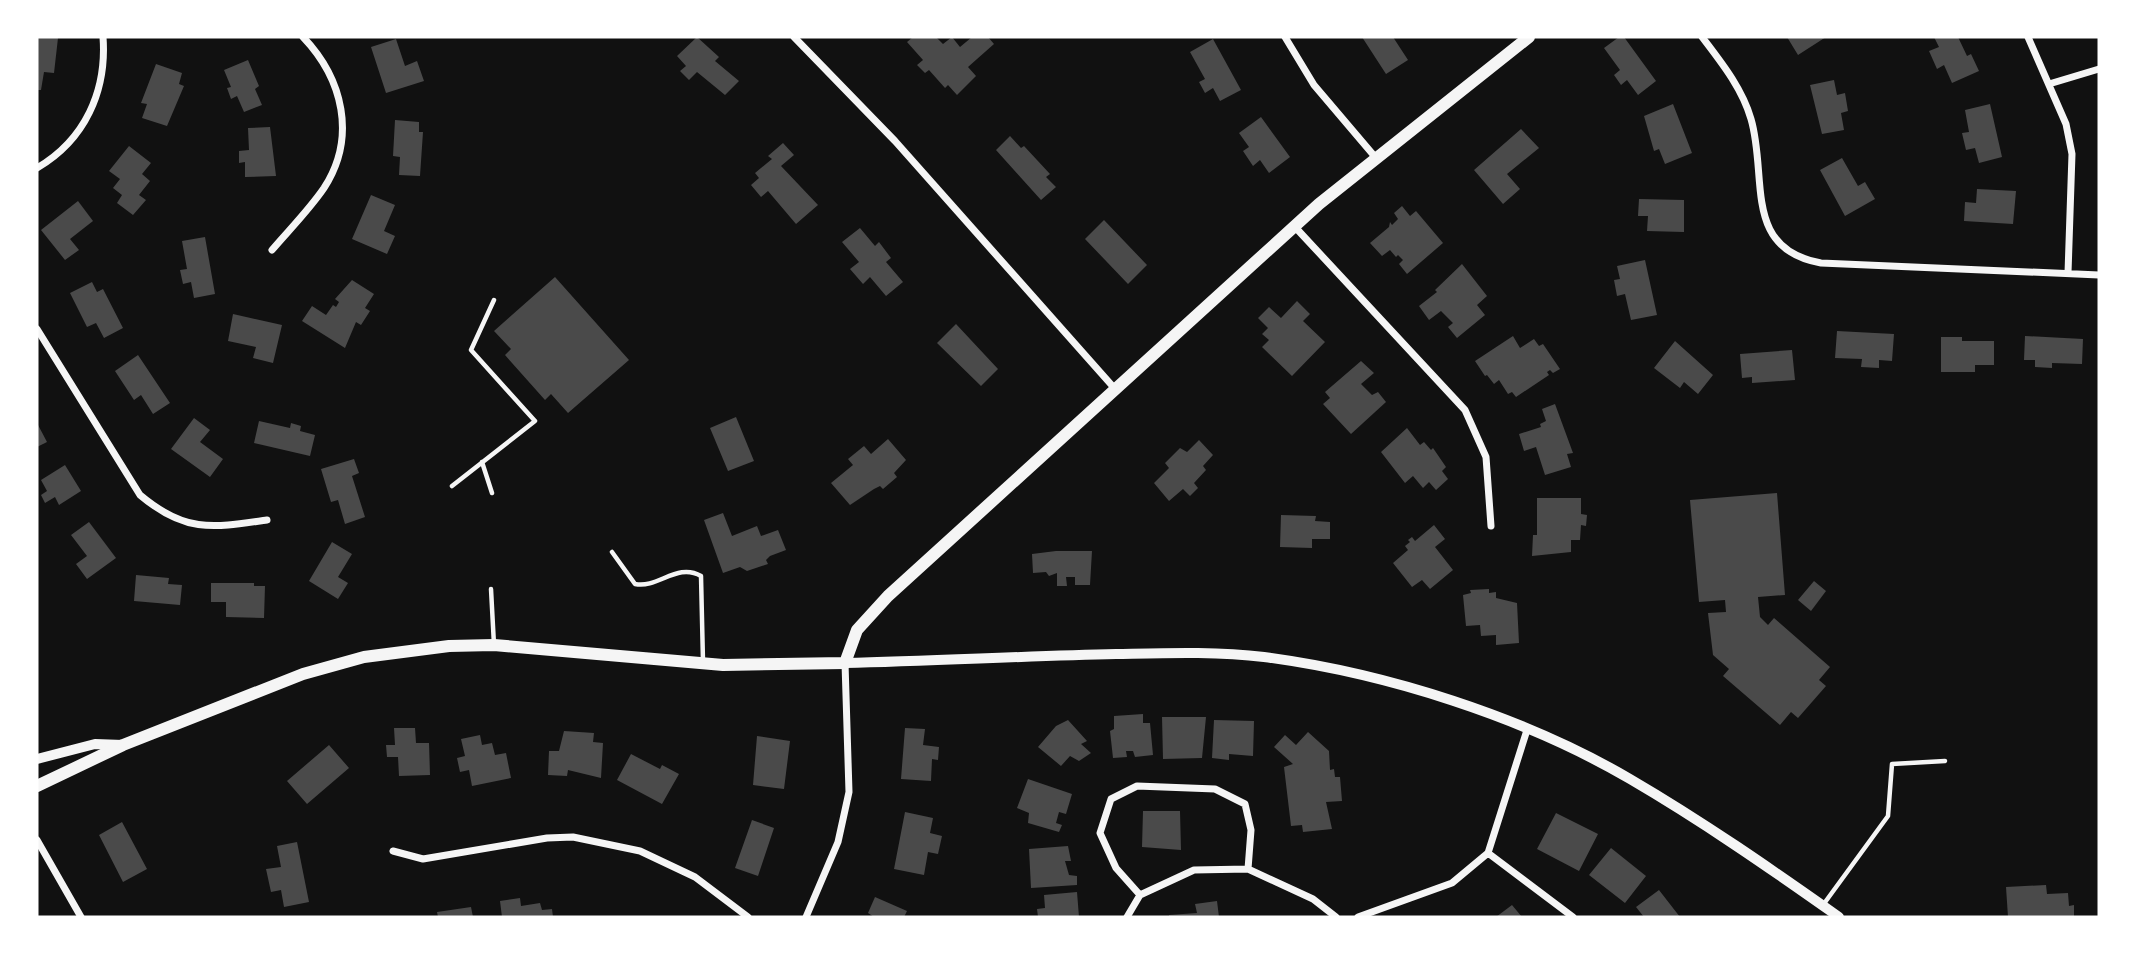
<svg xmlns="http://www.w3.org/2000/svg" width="2136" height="954" font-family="'Space Grotesk',sans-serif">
  <rect width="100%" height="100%" fill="#111"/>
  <path fill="#4a4a4a" d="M37,37l21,1 -4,35 -10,-1 -3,18h-4z
    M697,37l22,20 -4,4 24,20 -14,14 -28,-23 -8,8 -9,-9 6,-5 -9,-10z
    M913,37h23l7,7 9,-7 8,10 12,-10h16l6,7 -26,23 8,9 -19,19 -9,-10 -3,3 -16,-18 -4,3 -8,-8 6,-5 -16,-18z
    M1362,37h31l15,23 -22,14z
    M1619,37h5l32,44 -18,14 -11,-15 -6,5 -7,-10 6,-5 -16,-22z
    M1787,37h39l-28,18z
    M1934,37h24l9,19 4,-2 8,17 -27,12 -8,-18 -7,4 -8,-18 10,-4z
    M396,39l9,27 12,-5 7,20 -38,12 -15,-46z
    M1213,39l28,51 -21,11 -7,-13 -8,5 -6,-11 6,-3 -15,-27z
    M248,60l11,26 -4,3 7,16 -18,7 -7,-16 -6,3 -4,-11 4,-1 -7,-17z
    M156,64l26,9 -3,11 5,2 -17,40 -25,-8 5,-14 -6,-1z
    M1834,80l3,15 8,-2 3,18 -7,2 3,17 -22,4 -12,-49z
    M1673,104l19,49 -27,11 -6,-15 -5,2 -10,-35z
    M1990,104l12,53 -23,6 -4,-15 -9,2 -4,-17 7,-1 -4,-22z
    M1261,117l29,40 -21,16 -9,-13 -7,6 -10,-15 6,-4 -10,-14z
    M395,120l24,2v10h4l-3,44 -21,-1 1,-18 -7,-1z
    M270,127l6,49 -31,1v-15l-6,1v-12l10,-1 -1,-22z
    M1521,129l18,19 -32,26 13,15 -17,15 -29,-34z
    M1010,136l11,12 3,-2 26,28 -4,3 10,10 -15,13 -45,-50z
    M783,143l11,12 -13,11 37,39 -22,19 -28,-33 -7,6 -10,-12 8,-7 -4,-5 17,-14 -4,-3z
    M129,146l22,17 -9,11 8,7 -11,14 7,5 -13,15 -16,-12 5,-8 -9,-7 7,-9 -11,-8z
    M1842,158l16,28 7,-4 10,17 -30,17 -25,-46z
    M1977,189l39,2 -3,33 -49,-3 1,-19 11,1z
    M371,195l24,10 -11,26 11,5 -8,18 -35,-15z
    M1639,199l45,1v32l-37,-1 1,-15h-10z
    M78,201l15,20 -23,18 9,11 -14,10 -24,-30z
    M1402,206l8,10 6,-5 27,32 -36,31 -8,-10 4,-4 -5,-5 -2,2 -6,-7 -8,6 -12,-13 19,-16 1,-5 2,3 6,-6 -4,-6z
    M1104,220l43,45 -19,19 -43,-45z
    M860,228l15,18 4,-4 12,16 -5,4 17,20 -17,14 -16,-19 -7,7 -13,-15 9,-7 -17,-20z
    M205,237l10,57 -21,4 -3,-16 -8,2 -3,-14 7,-1 -5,-28z
    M1645,260l12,55 -26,5 -6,-26 -8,2 -3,-16 6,-1 -3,-13z
    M1462,264l25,32 -10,9 8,10 -28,23 -9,-11 5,-4 -12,-12 -12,9 -10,-14 18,-14 -2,-2z
    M555,277l74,83 -61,53 -17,-19 -6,6 -40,-45 6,-6 -17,-18z
    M352,280l22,14 -9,14 5,3 -9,14 -5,-3 -11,26 -43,-27 10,-15 14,9 7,-10 3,2 3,-5 -4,-3z
    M92,282l5,10 6,-3 20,39 -19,10 -8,-15 -9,4 -17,-34z
    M1297,301l13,13 -7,7 22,21 -33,34 -30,-29 7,-7 -7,-6 6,-6 -10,-10 11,-11 12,11z
    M233,314l49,11 -9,38 -20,-5 3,-11 -28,-6z
    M956,324l42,45 -17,17 -44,-43z
    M1837,331l57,3 -2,27 -13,-1v8l-18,-1 1,-8 -27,-1z
    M1513,336l7,12 14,-9 5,7 4,-2 17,25 -7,4 -3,-3 -3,2 2,3 -33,22 -4,-5 -4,2 -9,-14 -5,4 -7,-9 -2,1 -10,-15z
    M2025,336l58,3 -1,25 -30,-1v5l-17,-1v-7h-11z
    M1941,337h21v4h32v24h-19v7h-34z
    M1675,341l38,34 -15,19 -14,-12 -4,6 -26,-20z
    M1792,350l3,30 -43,3v-6l-10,1 -2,-24z
    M138,355l32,48 -17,11 -12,-19 -7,5 -19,-29z
    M1361,361l13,12 -13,11 11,11 6,-3 8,10 -35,32 -28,-30 7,-6 -5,-6z
    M1555,404l18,49 -6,1 4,13 -26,8 -9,-28 -12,4 -5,-17 22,-7 -1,-3 6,-3 -4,-12z
    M736,417l18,44 -26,10 -18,-43z
    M194,418l16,12 -10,12 23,17 -13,18 -39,-28z
    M259,421l31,7 1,-5 10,3 -1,5 15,4 -5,21 -56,-13z
    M37,423l10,19 -10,5z
    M1407,428l13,17 4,-3 7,8 2,-2 13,19 -4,4 6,8 -12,11 -7,-8 -6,6 -10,-12 -8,7 -24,-31z
    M888,439l18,21 -12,13 3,4 -14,12 -3,-3 -6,3 -24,16 -19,-22 22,-18 -5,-6 16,-13 7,8z
    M1199,440l14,15 -10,11 3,4 -12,13 4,5 -8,8 -7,-7 -14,12 -15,-18 15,-15 -4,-5 15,-15 7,4z
    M354,459l5,14 -7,3 13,41 -20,7 -7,-24 -7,2 -10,-33z
    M65,465l16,26 -22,14 -4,-8 -10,6 -4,-8 6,-4 -6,-11z
    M1777,493l8,102 -27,2 2,20 8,8 6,-7 56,49 -11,13 7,6 -28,32 -7,-6 -11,13 -57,-49 6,-7 -16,-14 -5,-42 18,-1 -1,-12 -26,2 -9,-102z
    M1537,498h44v16l6,1 -1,11 -5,-1 -1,15h-9v12l-39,4 1,-21h4z
    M723,513l9,23 25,-10 4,10 17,-6 8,20 -16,6 -4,4 2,4 -21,7 -7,-4 -17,6 -19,-53z
    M1281,515l35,1 -1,5 15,1v17h-18v9l-32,-1z
    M89,522l27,36 -29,21 -11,-15 11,-8 -16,-21z
    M1434,525l11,14 -10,8 18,23 -23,19 -8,-9 -10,7 -19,-24 15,-13 -3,-4 5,-4 -2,-2 4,-3 3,4z
    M332,542l20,12 -14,23 10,6 -10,16 -29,-18z
    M1056,551h36l-2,34h-15v-8h-9l1,9h-10v-13l-8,3 -3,-4 -13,1 -1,-19z
    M136,575l33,3 -1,6 14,1 -2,20 -46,-4z
    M1814,581l12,10 -15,20 -13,-11z
    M211,583h43v3h11l-1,32 -38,-1v-15h-15z
    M1489,589v4l7,-1v6l21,5 2,40 -23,2v-10l-15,1 -1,-11 -14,1 -3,-31 8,-2 -1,-3z
    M1143,714v9h7l3,32 -18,2 -2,-6h-7l1,6 -14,1 -3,-27 4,-2v-13z
    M1162,717h44l-4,41 -39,1z
    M1068,720l19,21 -6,3 10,9 -12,8 -9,-5 -9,10 -23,-19 18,-21z
    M1214,720l40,1 -1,35 -24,-2v6l-17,-2z
    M394,728h21l1,15h13l1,32 -31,1 -1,-19h-11l-1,-12h9z
    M905,728l20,1 -2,16 16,2 -1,13 -6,-1 -1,22 -30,-2z
    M564,731l30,2 -1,9 10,1 -2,35 -33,-8 -1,6 -19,-1 1,-24h10z
    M1308,732l21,19 1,19 4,-1 1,8h5l2,24 -16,1 6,27 -29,3 -1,-7 -11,1 -7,-59 9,-3 -19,-17 11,-12 11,10z
    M480,735l2,10 10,-2 3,12 11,-2 5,25 -39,8 -3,-16 -9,2 -3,-14 8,-2 -4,-17z
    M757,736l33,5 -6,48 -31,-4z
    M329,745l20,23 -42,36 -20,-23z
    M631,754l29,15 2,-4 17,9 -17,30 -45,-24z
    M1028,779l44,15 -6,20 -7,-2 -3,11 6,2 -3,7 -31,-9 1,-10 -12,-5z
    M1143,811h37l1,39 -39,-3z
    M905,812l28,6 -3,15 12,3 -4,18 -10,-2 -4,23 -30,-6z
    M1556,813l42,21 -19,37 -42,-22z
    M752,820l22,8 -16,48 -23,-8z
    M122,822l25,47 -24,13 -24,-47z
    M297,842l12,60 -25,5 -3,-17 -10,2 -5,-23 15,-2 -4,-21z
    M1068,846l3,15h-6l4,14 8,1v9l-46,3 -2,-39z
    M1611,848l35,28 -21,27 -36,-28z
    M2046,885l1,9 21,-1 1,13 5,-1v12h-66l-2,-30z
    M1659,890l21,27h-36l-8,-10z
    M1077,892l2,25h-41l-1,-8 8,-1 -1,-13z
    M875,897l32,14 -3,6h-30l-6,-4z
    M520,898l1,8 19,-3 2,7 10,-1 1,8h-51l-2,-16z
    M1217,901l2,16h-50v-2l28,-2 -2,-9z
    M1512,905l10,12h-26z
    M471,907l2,10h-35l-1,-5z"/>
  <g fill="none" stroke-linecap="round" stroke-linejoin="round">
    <path stroke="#f5f5f5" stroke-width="4.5" d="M482,462l10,31
      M452,486l83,-65 -64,-71 23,-50
      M612,552l23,32c23,5 42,-22 66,-8l2,86
      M491,589l3,56
      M1823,905l65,-89 4,-52 53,-3"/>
    <path stroke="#f5f5f5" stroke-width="7" d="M794,37l101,104 221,249
      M1285,37l29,48 62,73
      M1702,37c19,25 40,51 49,82 17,58 -9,130 70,144l278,12
      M2028,37l38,87 6,30 -4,119
      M2049,84l50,-15
      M37,168c48,-28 70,-77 66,-131
      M1295,227l170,183 21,47 5,69
      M272,250c17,-20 37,-40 52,-62 33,-51 19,-109 -21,-151
      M37,329l103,166c45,38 72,33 127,25
      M37,840l44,77
      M393,851l30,8 124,-21 26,-1 67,14 55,26 53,40
      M1488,853l85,64
      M1140,895l-24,-27 -16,-35 11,-34 26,-13 78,3 30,15 6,26 -3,39
      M806,917l32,-75 11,-50 -4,-129
      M1127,917l13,-22 54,-25 54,-1 65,30 23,18
      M1358,917l94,-34 36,-30 39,-123"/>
    <path stroke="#f5f5f5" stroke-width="10" d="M845,663c90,-2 180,-7 271,-9 49,-1 99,-3 148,3 122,16 260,60 366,122 72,42 141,90 209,138
      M37,759l58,-15 28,1"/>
    <path stroke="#f5f5f5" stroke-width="12" d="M37,786l86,-41 180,-71 61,-17 85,-11 45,-1 229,20 122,-2 12,-33 31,-34 431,-392 210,-167"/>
  </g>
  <rect width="2136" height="954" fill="none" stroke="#ffffff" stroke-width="77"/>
</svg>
